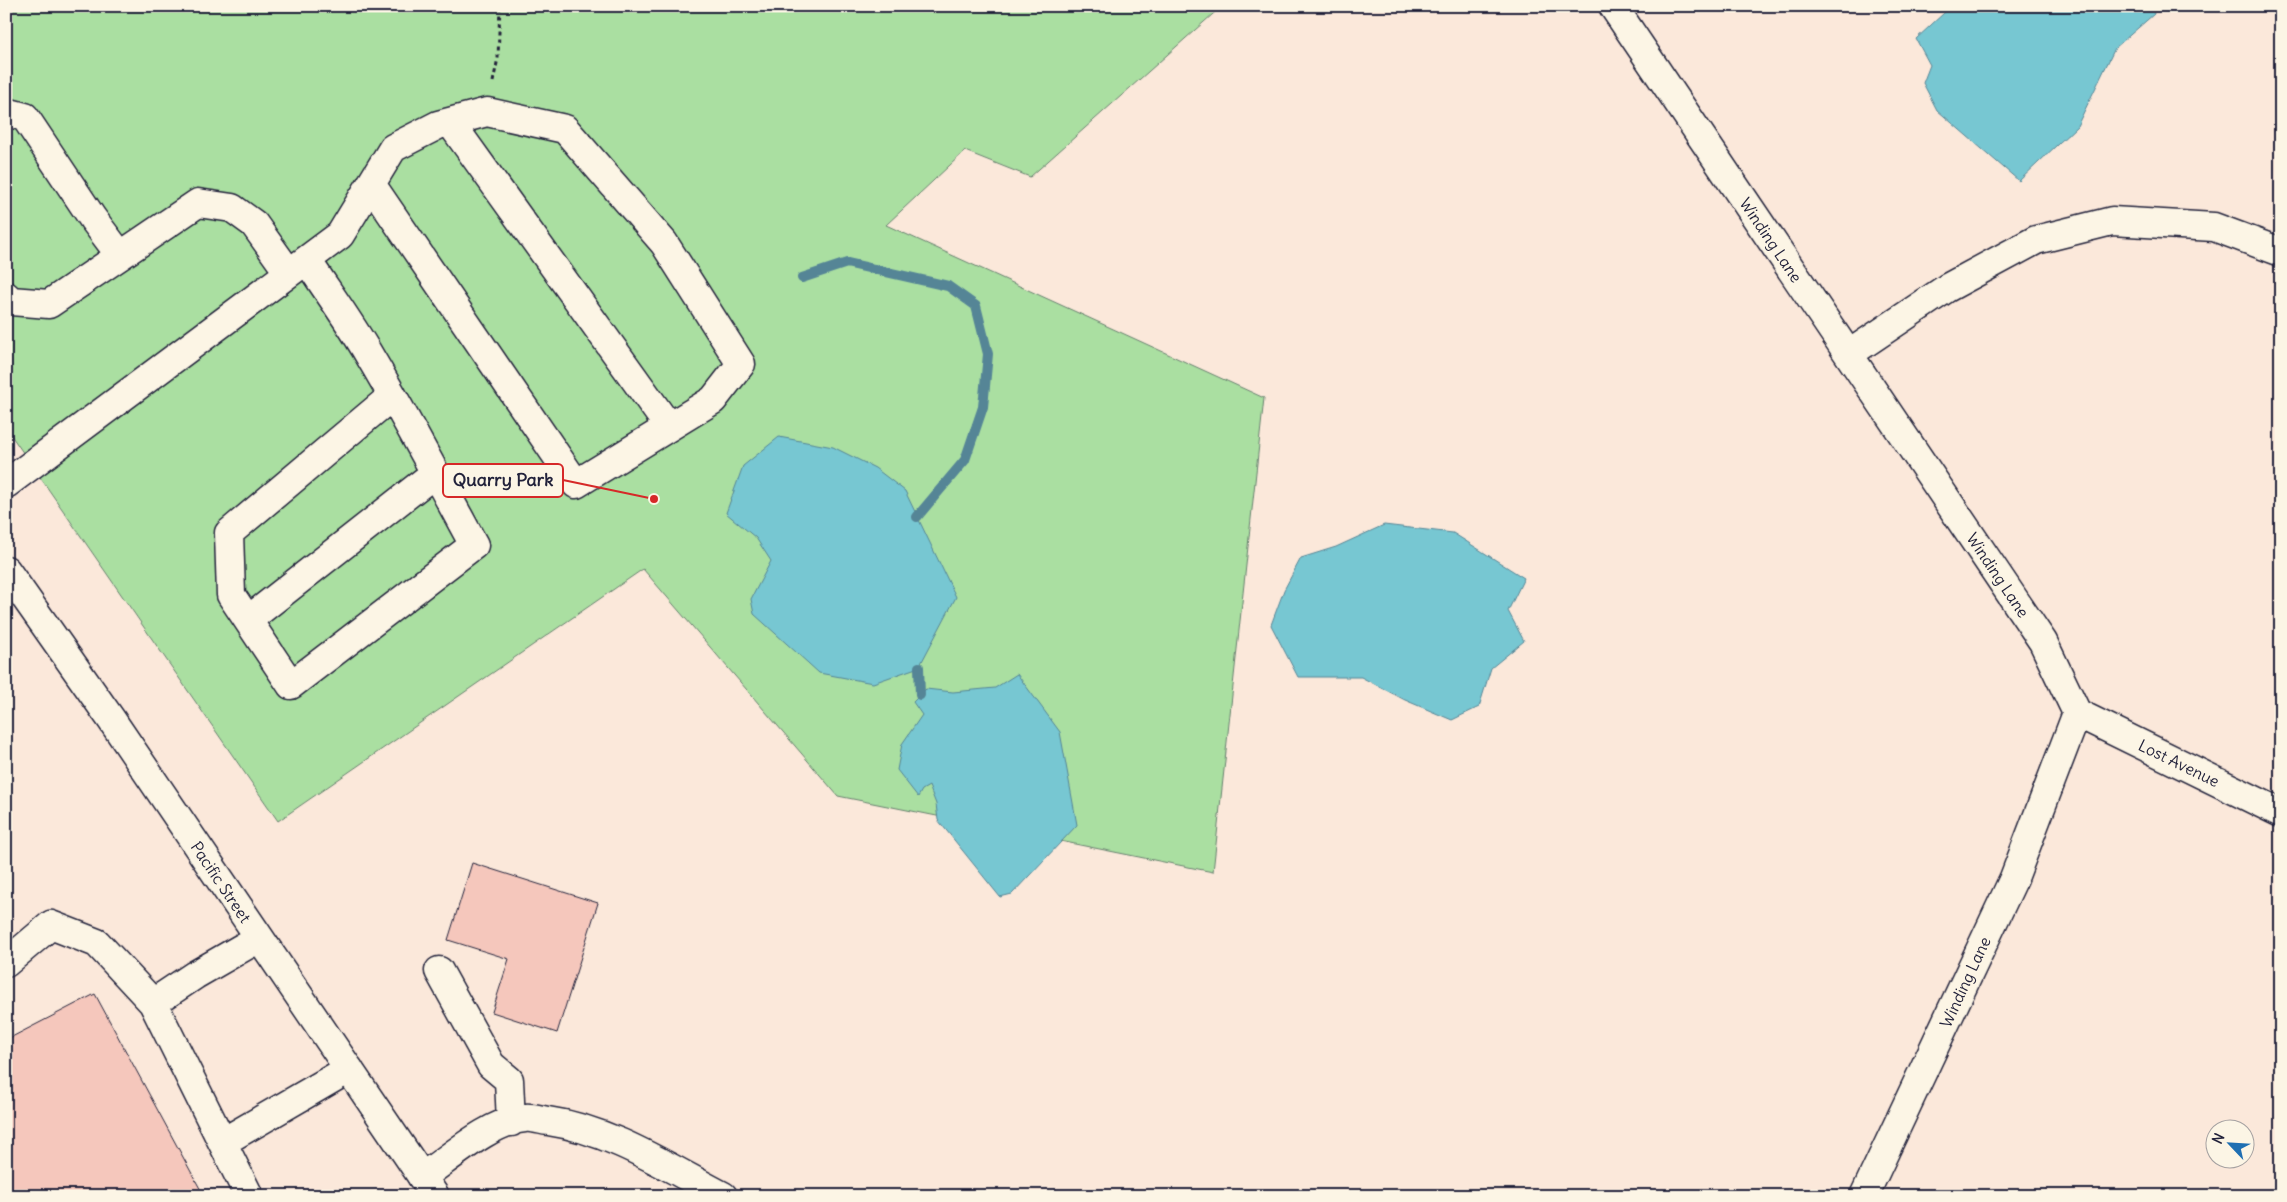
<svg xmlns="http://www.w3.org/2000/svg" width="2287" height="1202" font-family="Delius,sans-serif">
  <rect width="100%" height="100%" fill="#fbe8da"/>
  <filter id="ink" filterUnits="userSpaceOnUse"><feTurbulence type="fractalNoise" baseFrequency=".02" numOctaves="2"/><feDisplacementMap in="SourceGraphic" scale="10" xChannelSelector="R" yChannelSelector="G"/><feConvolveMatrix kernelMatrix="1 2 1 2 8 2 1 2 1" color-interpolation-filters="sRGB"/></filter>
  <g filter="url(#ink)">
    <path fill="#aadfa1" stroke="#66806e" d="M6,6h1216l-192,171 -65,-26 -79,74 378,173 -51,474 -375,-76 -195,-227 -365,252 -272,-393z"/>
    <path fill="#77c7d2" stroke="#558596" d="M1947,6h205l2,8 -39,34 -38,78 -58,55 -82,-71 -14,-27 7,-18 -14,-26 29,-27z
      M779,437l54,10 42,21 30,23 51,106 -37,70 -46,16 -54,-10 -65,-59 -3,-15 20,-38 -15,-23 -30,-25 17,-47z
      M1384,525l69,8 71,45 -16,33 16,30 -33,27 -12,39 -27,13 -47,-20 -44,-23h-63l-27,-52 13,-35 17,-32 35,-11z
      M1017,674l43,58 17,93 -65,69 -12,3 -62,-77 -2,-16 -7,-18 -7,4 -4,7 -21,-27 5,-26 20,-29 -9,-13 13,-13 27,3 42,-4z"/>
    <g fill="none" stroke-linecap="round" stroke-linejoin="round">
      <path stroke="#558596" stroke-width="10" d="M802,278l45,-15 101,23 28,20 12,48 -5,53 -18,53 -48,57
        M919,667l1,28"/>
    </g>
    <path fill="#f5c7bc" stroke="#22223b" d="M472,863l126,40 -41,130 -65,-21 17,-53 -61,-19z
      M95,994l109,202h-196l-2,-3v-153z"/>
    <g fill="none" stroke-linecap="round" stroke-linejoin="round">
      <defs>
        <path id="minor" d="M1613,6l430,636 34,71 -63,165 -150,318
          M6,112l19,5 68,102 27,36
          M450,122l219,305
          M307,260c20,31 43,62 62,95 37,62 70,126 105,190l-183,140 -60,-90 -2,-62 163,-137
          M6,296l5,5 38,3 149,-101 34,5 22,16 35,49
          M1849,354l98,-66 89,-48 76,-19 102,6 67,25
          M6,484l334,-249 53,-87 45,-23 49,-13 78,17 99,114 77,121 -28,36 -137,84 -205,-300
          M248,620l187,-147
          M2077,713l204,100
          M6,963l45,-38 46,18 56,60 96,193
          M439,971l52,94 18,15 2,42
          M153,1003l42,-28 64,-37
          M223,1142l126,-73
          M422,1177c28,-19 69,-56 103,-59 7,-1 16,2 23,3 63,9 119,46 175,75"/>
        <path id="major" d="M6,570l105,149 324,477"/>
      </defs>
      <use href="#minor" stroke="#22223b" stroke-width="31"/>
      <use href="#major" stroke="#22223b" stroke-width="31"/>
      <path stroke="#22223b" stroke-width="3" stroke-dasharray="4 4" stroke-linecap="butt" d="M493,82l5,-24 2,-52"/>
      <use href="#minor" stroke="#fcf5e5" stroke-width="28"/>
      <use href="#major" stroke="#fcf5e5" stroke-width="28"/>
    </g>
  </g>
  <g text-anchor="middle" dominant-baseline="central" stroke-width="4" stroke-linejoin="round" paint-order="stroke">
    <g font-size="16" fill="#22223b" stroke="#fcf5e5">
      <text transform="translate(1771 240) rotate(56)">Winding Lane</text>
      <text transform="translate(1998 575) rotate(56)">Winding Lane</text>
      <text transform="translate(2179 763) rotate(26)">Lost Avenue</text>
      <text transform="translate(221 882) rotate(56)">Pacific Street</text>
      <text transform="translate(1965 982) rotate(-65)">Winding Lane</text>
    </g>
  </g>
  <path fill="none" stroke="#d62828" stroke-width="2" d="M654 499L563 480"/>
  <circle fill="#d62828" stroke="#fcf5e5" stroke-width="2" cx="654" cy="499" r="5"/>
  <rect fill="#fcf5e5" stroke="#d62828" stroke-width="2" x="443" y="464" width="120" height="33" rx="5"/>
  <g font-size="18" text-anchor="middle" font-weight="bold" fill="#22223b">
    <text x="503" y="486">Quarry Park</text>
  </g>
  <rect width="2287" height="1202" fill="none" stroke="#fcf5e5" stroke-width="25"/>
  <rect x="12" y="12" width="2262" height="1177" fill="none" stroke="#22223b" stroke-width="2" filter="url(#ink)"/>
  <g transform="translate(2230 1144) rotate(295)"><circle r="24" fill="#fcf5e5" stroke="#a5a1a1"/>
  <path d="M0-4L9 19L0 12L-9 19Z" fill="#1f6fb2"/>
  <text y="-8" font-size="14" font-weight="bold" text-anchor="middle" fill="#22223b">N</text>
  </g>
</svg>
